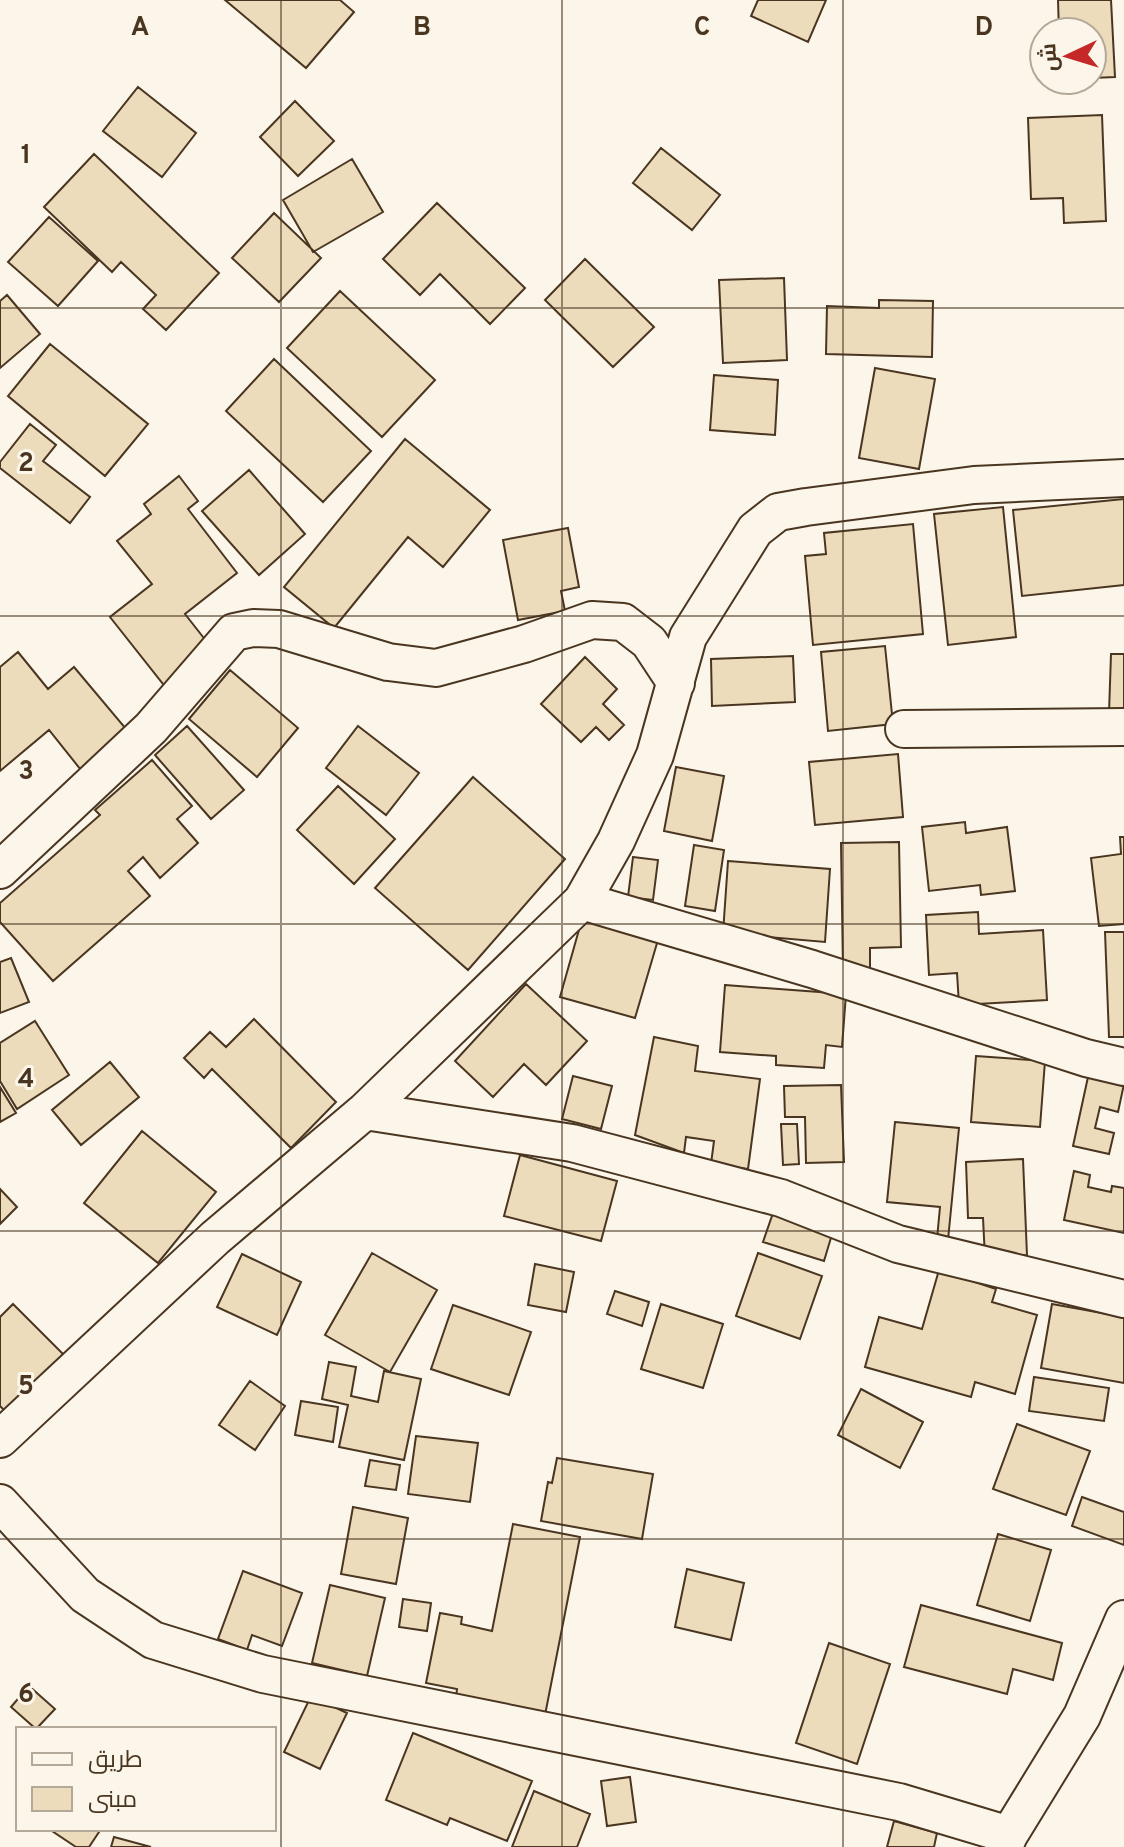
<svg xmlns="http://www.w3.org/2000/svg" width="1124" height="1847" font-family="Overpass,Cairo,sans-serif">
  <rect width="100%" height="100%" fill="#fbf6e9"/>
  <path fill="#ecdcbc" stroke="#4a3520" stroke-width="2" d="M225,0h115l14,12 -48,56z
    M758,0h68l-18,42 -57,-26z
    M1058,0h53l4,77 -23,1v-46h-33z
    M138,87l58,46 -34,44 -59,-46z
    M295,101l39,40 -36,35 -38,-39z
    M1102,115l4,106 -42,2 -1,-25 -32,1 -3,-81z
    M661,148l59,47 -28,35 -59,-47z
    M94,154l125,119 -53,57 -23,-21 13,-14 -35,-33 -9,10 -68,-65z
    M352,159l31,53 -70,40 -30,-52z
    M437,203l88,85 -35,36 -50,-50 -20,21 -37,-36z
    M274,213l47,45 -42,44 -47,-44z
    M49,217l49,44 -40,45 -50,-44z
    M585,259l69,68 -41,40 -68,-67z
    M784,278l3,82 -64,3 -4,-83z
    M340,291l95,89 -53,57 -95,-89z
    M7,295l33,39 -40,34v-67z
    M879,300l54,1 -1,56 -106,-3 1,-48 52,2z
    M50,344l98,80 -43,52 -97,-80z
    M274,359l97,92 -48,51 -97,-91z
    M875,368l60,11 -16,90 -60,-11z
    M714,375l64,5 -3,55 -65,-5z
    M30,424l26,21 -13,16 47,36 -20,26 -70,-55v-6z
    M405,439l85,71 -47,57 -35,-30 -74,91 -50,-41z
    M249,470l56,64 -46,41 -57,-64z
    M179,476l19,25 -10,8 49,64 -52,41 29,37 -47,38 -57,-72 42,-33 -35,-43 34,-27 -7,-10z
    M1124,499v86l-102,11 -9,-86z
    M1003,507l13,130 -68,8 -14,-131z
    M913,524l10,110 -110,11 -8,-89 21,-2 -2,-21z
    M568,528l11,59 -18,4 4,20 -47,9 -15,-80z
    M885,646l8,78 -65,7 -7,-79z
    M18,652l30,37 26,-22 58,69 -47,39 -36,-45 -49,41v-104z
    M1111,654h13v60l-15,-1z
    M793,656l2,46 -83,4 -1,-47z
    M585,657l32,32 -14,15 21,21 -15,15 -13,-13 -15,15 -40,-38z
    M230,670l68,58 -41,49 -68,-58z
    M187,726l57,64 -33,29 -56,-64z
    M358,726l61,47 -33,42 -60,-47z
    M898,754l5,63 -88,8 -6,-63z
    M152,760l40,46 -15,13 21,24 -38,35 -17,-21 -15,14 22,25 -97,85 -53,-59v-19l100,-88 -5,-5z
    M676,767l48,9 -12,65 -48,-10z
    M473,777l92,82 -97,111 -93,-82z
    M338,786l57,53 -41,45 -57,-54z
    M965,822l1,11 41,-6 8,64 -34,4 -1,-10 -51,6 -7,-64z
    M1120,837h4v87l-25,2 -8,-68 30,-4z
    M899,842l2,105 -31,1v20l-27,1 -2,-126z
    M694,845l30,5 -9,61 -30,-5z
    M633,857l25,3 -5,40 -25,-3z
    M728,861l102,8 -5,73 -102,-9z
    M584,912l76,21 -25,85 -75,-21z
    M978,912l1,22 64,-4 4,70 -88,5 -2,-32 -28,2 -3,-60z
    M1105,932h19v105h-15z
    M11,958l18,44 -29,11v-51z
    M526,984l61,57 -41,44 -22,-21 -31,33 -38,-36z
    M725,985l121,9 -4,53 -16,-2 -2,23 -48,-3v-9l-56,-4z
    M254,1019l82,83 -45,46 -79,-79 -8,9 -20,-20 26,-26 16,15z
    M35,1021l34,54 -52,34 -17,-28v-38z
    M654,1037l44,9 -3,25 65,8 -12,90 -37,-5 3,-23 -28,-4 -2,16 -49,-18z
    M976,1056l69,5 -5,66 -69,-5z
    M110,1062l29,35 -58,48 -29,-35z
    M573,1076l39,10 -11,43 -39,-10z
    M1088,1077l36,7 -6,28 -18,-5 -5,21 19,5 -5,21 -36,-8z
    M841,1085l3,77 -38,1 -1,-46h-20l-1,-31z
    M0,1087l16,26 -16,9z
    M895,1122l64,6 -11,112 -11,-1 3,-32 -53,-5z
    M781,1124h16l2,40 -16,1z
    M142,1131l74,61 -58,71 -74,-60z
    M520,1155l97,26 -16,60 -97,-25z
    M1023,1159l4,96 -42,3 -2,-40h-15l-2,-56z
    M1074,1171l16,4 -2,12 23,5 1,-6 12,2v45l-60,-13z
    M0,1189l17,18 -17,17z
    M773,1213l60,18 -9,30 -61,-19z
    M372,1253l65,37 -47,82 -65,-37z
    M758,1253l64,23 -22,63 -64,-23z
    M242,1254l59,28 -24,53 -60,-28z
    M535,1264l39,8 -8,40 -38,-7z
    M939,1270l57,19 -4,13 45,13 -22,79 -40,-12 -4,15 -106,-30 14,-50 43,12z
    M615,1291l34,11 -7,24 -35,-12z
    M13,1304l53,53 -57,58 -9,-9v-89z
    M661,1304l62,20 -20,64 -62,-19z
    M1052,1304l72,13v66l-83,-15z
    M453,1305l78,27 -22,63 -78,-26z
    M329,1362l27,5 -5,29 27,6 6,-31 37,8 -17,81 -65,-13 9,-42 -26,-6z
    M1034,1377l75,11 -5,33 -75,-10z
    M250,1381l35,25 -30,44 -36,-25z
    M861,1389l62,33 -23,46 -62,-33z
    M301,1401l37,6 -5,35 -38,-7z
    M1017,1424l73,27 -24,64 -73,-26z
    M416,1436l62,7 -8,59 -62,-8z
    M557,1458l96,16 -11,65 -101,-18 7,-39 4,1z
    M370,1460l30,5 -4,25 -31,-4z
    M1082,1497l42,15v33l-52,-19z
    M353,1507l55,11 -12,66 -55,-10z
    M513,1524l67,13 -35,178 -89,-18 1,-8 -31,-6 14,-70 22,4 -1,7 31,7z
    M998,1534l53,16 -21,71 -53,-16z
    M687,1569l57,14 -13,57 -56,-13z
    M243,1571l59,22 -20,53 -30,-11 -5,15 -29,-11z
    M330,1585l55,13 -18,78 -55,-13z
    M403,1599l28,4 -4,28 -28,-4z
    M921,1605l141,38 -9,37 -40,-11 -6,25 -103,-27z
    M829,1643l61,21 -33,100 -61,-21z
    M29,1686l26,23 -19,20 -25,-22z
    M311,1696l36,17 -27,56 -36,-17z
    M413,1733l119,48 -25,60 -57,-23 -3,7 -61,-25z
    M630,1777l6,45 -29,4 -6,-45z
    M534,1791l56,23 -13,33h-65z
    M894,1821l43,12 -3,14h-47z
    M49,1829h52l-12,18h-13z
    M114,1837l37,10h-40z"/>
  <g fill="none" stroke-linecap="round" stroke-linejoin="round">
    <defs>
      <path id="minor" d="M904,729l220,-2
        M0,870l151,-142 83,-96 19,-4 26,1 109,33 48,6 88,-24 68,-24 31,2 26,20 27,41
        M582,901l230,68 274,89 38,9
        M365,1111l207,32 209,55 117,46 226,55
        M0,1439l215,-201 150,-127 217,-210 34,-60 39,-86 33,-118 67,-107 23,-18 28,-5 168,-22 150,-7
        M0,1503l85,92 68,45 110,34 636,128 110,33 -5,12
        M1009,1835l73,-119 42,-97"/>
    </defs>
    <use href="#minor" stroke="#4a3520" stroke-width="40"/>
    <use href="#minor" stroke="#fbf6e9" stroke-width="36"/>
  </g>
  <path fill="none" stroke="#4a3520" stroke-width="2" stroke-opacity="0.55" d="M281,0v1847M562,0v1847M843,0v1847M0,308h1124M0,616h1124M0,924h1124M0,1231h1124M0,1539h1124"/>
  <g font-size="26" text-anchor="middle" font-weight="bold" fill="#4a3520" stroke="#fbf6e9" stroke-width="6" stroke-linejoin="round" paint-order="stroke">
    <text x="140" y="35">A</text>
    <text x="422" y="35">B</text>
    <text x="702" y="35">C</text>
    <text x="984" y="35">D</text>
    <text x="26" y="163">1</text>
    <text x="26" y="471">2</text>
    <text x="26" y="779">3</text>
    <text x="26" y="1087">4</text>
    <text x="26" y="1394">5</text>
    <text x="26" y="1702">6</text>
  </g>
  <rect x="16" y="1727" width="260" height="104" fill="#fbf6e9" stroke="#b4a999" stroke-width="2"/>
  <rect x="32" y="1753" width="40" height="12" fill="#fbf6e9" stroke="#b4a999" stroke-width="2"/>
  <text x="88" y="1767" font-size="24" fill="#4a3520">طريق</text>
  <rect x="32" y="1787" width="40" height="24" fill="#ecdcbc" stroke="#b4a999" stroke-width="2"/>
  <text x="88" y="1807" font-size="24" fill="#4a3520">مبنى</text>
  <g transform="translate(1068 56) rotate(266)"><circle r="38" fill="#fbf6e9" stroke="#b4a999" stroke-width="2"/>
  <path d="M0-6L14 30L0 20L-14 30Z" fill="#c62828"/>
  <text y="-12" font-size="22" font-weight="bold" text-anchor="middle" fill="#4a3520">ش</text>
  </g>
</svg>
